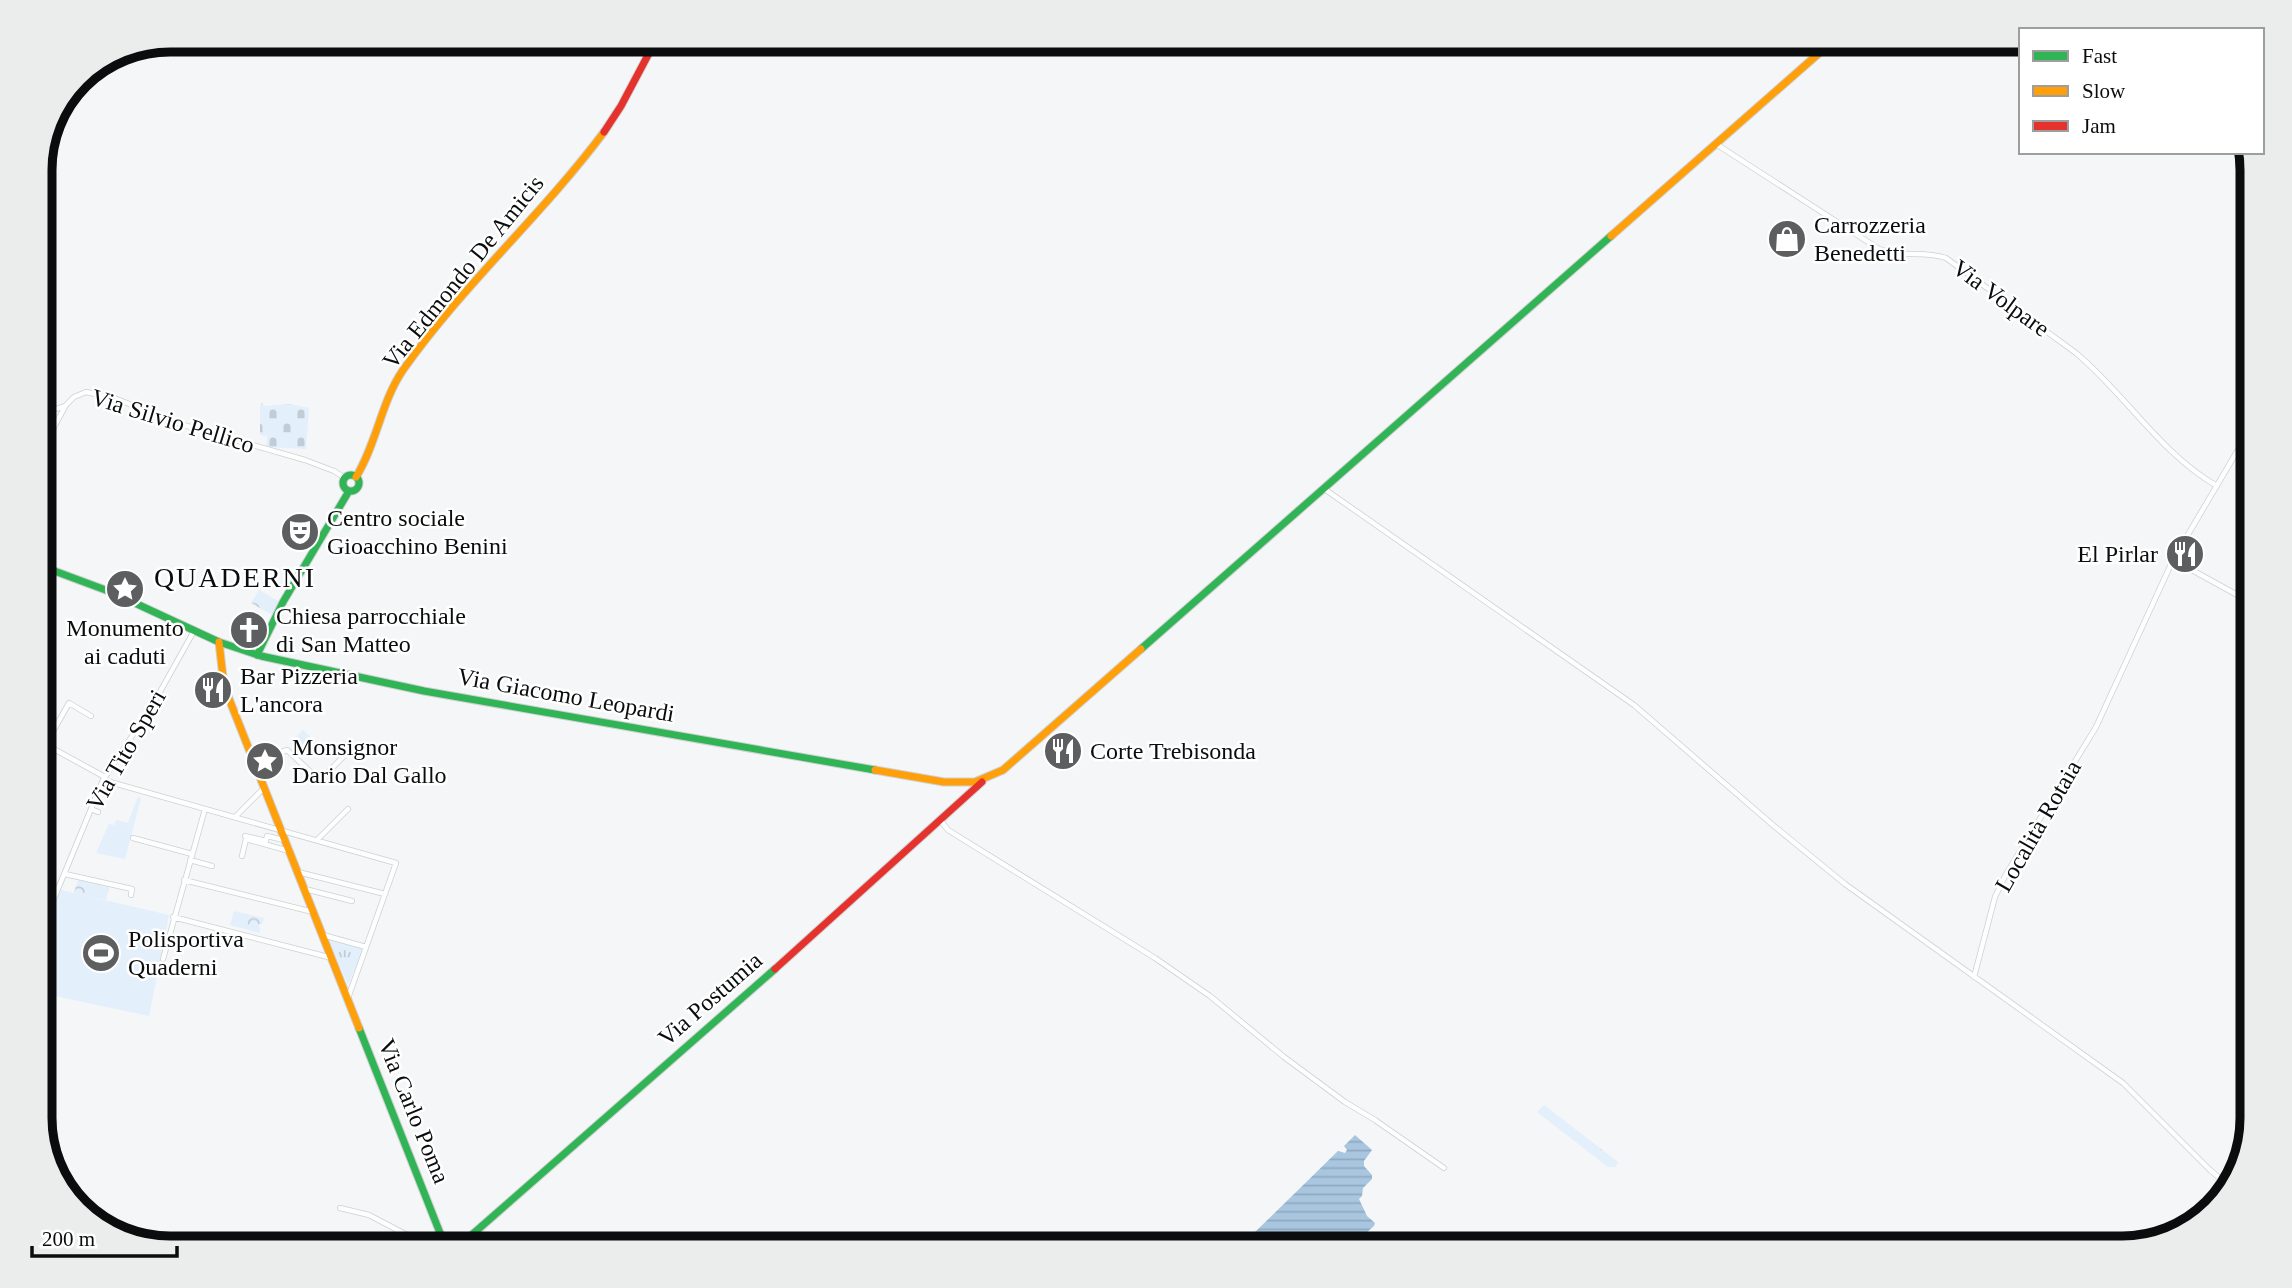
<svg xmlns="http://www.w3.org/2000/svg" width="2292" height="1288" font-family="Georgia,serif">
  <defs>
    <pattern id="grass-tufts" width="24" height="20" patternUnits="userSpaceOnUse" patternTransform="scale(1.75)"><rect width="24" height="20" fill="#e3effb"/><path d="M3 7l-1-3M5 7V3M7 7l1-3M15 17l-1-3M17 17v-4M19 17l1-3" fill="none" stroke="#c1ccd6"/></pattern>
    <pattern id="forest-firs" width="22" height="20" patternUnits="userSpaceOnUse" patternTransform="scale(1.75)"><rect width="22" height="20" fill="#e3effb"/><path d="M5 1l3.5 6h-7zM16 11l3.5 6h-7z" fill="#c1ccd6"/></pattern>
    <pattern id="cemetery-stones" width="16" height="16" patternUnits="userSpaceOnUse" patternTransform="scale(1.75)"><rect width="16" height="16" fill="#e3effb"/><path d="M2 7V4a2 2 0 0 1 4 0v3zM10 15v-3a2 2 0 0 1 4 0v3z" fill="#c1ccd6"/></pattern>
    <pattern id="park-crowns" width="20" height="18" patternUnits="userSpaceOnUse" patternTransform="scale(1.75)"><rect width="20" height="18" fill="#e3effb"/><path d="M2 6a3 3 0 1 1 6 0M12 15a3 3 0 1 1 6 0" fill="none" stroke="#c1ccd6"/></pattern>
    <pattern id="water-rules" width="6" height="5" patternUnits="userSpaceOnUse" patternTransform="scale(1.75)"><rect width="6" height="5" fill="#a9c6e0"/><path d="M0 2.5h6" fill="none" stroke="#90a9bf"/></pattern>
  </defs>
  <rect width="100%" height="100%" fill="#f4f6f8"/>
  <path fill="url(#grass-tufts)" d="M328,938l35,11 -15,36z"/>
  <path fill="url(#forest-firs)" d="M1544,1105l74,57 -3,5h-7l-71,-55z"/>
  <path fill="url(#cemetery-stones)" d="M262,403l2,3 26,-2 19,4 -3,41 -40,-2 1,-11 -7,-1v-29z"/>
  <path fill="url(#park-crowns)" d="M259,590l21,12 -8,13 -21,-12z
    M303,730l17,16 -11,10 -16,-16z
    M78,880l31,7 -3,13 -32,-7z
    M234,911l30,7 -2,6h-3l1,9 -30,-8z"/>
  <path fill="#e3effb" d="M138,797l3,1 -16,61 -29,-6 13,-29 5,1 3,-5 11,3z
    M61,890l108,25 -20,101 -108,-23v-56z"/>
  <path fill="url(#water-rules)" d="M1355,1135l17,15 -8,11v5l8,9v4l-9,9 -1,8 -3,3 8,17 8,7 -1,3 -25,22h-88l-9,-9 2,-6 84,-82 7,2 2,-3 -3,-4z"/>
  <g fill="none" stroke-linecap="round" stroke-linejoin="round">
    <defs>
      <path id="street" d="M1716,144l163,105c21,9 45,1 67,9l130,95c49,41 85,101 141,133
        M41,404c9,7 14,6 24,2
        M48,410l5,8 1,9
        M1323,488l311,217 140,121 71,58 278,199 86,86 21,18
        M41,509l7,-30 1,-33 5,-19 12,-22 8,-8 12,-5 28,6 66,26 125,36 29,11 11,7
        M2176,556l14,13 62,34
        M114,593l6,-13 7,-2 8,6 -7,16
        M41,742l64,35
        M46,744l23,-41 22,13
        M258,771c12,-4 17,-18 29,-21l28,26 7,2 24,-24 2,-8
        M103,780l293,83 -48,135
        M91,809l7,3
        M235,817l29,-29
        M941,821l7,9 207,128 55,38 74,61 61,45 30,18 69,48
        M245,836l21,5 1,-5 17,4
        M133,838l59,16
        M317,840l31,-31
        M242,856l4,-17 43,12
        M190,860l22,6
        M298,872l87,22
        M65,874l67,15 -1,6
        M184,880l129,32
        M305,889l47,12
        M173,917l159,41
        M41,930l62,-150 49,-74 42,-75
        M323,935l43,12
        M163,959l42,-150
        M1974,977l21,-80 10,-21 91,-149 77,-167 79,-134
        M340,1208l29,7 59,31"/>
      <path id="fast" d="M343 483a8 8 0 1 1 16 0a8 8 0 1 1-16 0Z
        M41,566l70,26 108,50 42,14 163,35 451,79
        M1141,649l470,-413
        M257,655l26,-53 66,-111
        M359,1028l83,210
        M458,1247l317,-278
        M427,1248c10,-12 21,-12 31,0"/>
      <path id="slow" d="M1611,236l223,-196
        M356,477c21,-34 25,-75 47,-107 60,-85 139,-155 201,-238
        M219,642l5,44 135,342
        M875,770l69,12h31l28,-12 138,-121"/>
      <path id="jam" d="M604,132l17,-26 35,-66
        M775,969l207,-187"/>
    </defs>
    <use href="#street" stroke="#cfd0d1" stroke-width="6"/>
    <use href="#fast" stroke="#cfd0d1" stroke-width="9"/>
    <use href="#slow" stroke="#cfd0d1" stroke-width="9"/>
    <use href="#jam" stroke="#cfd0d1" stroke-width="9"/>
    <use href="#street" stroke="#fdfefe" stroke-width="4.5"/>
    <use href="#fast" stroke="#30b455" stroke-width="7"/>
    <use href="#slow" stroke="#ff9f0a" stroke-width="7"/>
    <use href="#jam" stroke="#e5322d" stroke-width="7"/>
  </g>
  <defs>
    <symbol id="shop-disc" viewBox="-11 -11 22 22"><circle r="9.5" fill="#5d5e5f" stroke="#fff"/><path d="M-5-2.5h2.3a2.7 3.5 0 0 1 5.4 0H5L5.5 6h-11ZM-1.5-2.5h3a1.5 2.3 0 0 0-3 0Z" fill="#fff"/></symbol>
    <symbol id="theatre-disc" viewBox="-11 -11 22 22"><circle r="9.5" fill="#5d5e5f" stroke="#fff"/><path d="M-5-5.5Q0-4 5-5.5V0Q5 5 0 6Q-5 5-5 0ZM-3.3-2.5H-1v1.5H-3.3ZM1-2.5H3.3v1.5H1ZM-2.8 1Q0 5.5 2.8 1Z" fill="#fff"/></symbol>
    <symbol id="restaurant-disc" viewBox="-11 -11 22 22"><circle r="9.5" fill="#5d5e5f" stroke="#fff"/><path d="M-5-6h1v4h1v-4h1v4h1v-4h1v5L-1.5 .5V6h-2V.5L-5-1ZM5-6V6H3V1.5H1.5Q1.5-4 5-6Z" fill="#fff"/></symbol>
    <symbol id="sight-disc" viewBox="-11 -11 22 22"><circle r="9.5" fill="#5d5e5f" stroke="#fff"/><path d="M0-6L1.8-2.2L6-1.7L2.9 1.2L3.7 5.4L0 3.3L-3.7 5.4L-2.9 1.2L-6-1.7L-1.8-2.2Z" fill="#fff"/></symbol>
    <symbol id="church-disc" viewBox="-11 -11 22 22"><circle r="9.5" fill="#5d5e5f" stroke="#fff"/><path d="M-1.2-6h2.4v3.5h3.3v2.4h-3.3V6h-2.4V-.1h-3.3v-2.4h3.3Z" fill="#fff"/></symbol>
    <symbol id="stadium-disc" viewBox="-11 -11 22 22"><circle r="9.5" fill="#5d5e5f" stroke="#fff"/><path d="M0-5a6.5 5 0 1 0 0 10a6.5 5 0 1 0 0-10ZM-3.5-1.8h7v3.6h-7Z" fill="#fff"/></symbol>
  </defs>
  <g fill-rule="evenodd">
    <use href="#shop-disc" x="1765" y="217" width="44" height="44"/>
    <use href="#theatre-disc" x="278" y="510" width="44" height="44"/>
    <use href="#restaurant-disc" x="2163" y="532" width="44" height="44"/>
    <use href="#sight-disc" x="103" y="567" width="44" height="44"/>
    <use href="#church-disc" x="227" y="608" width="44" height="44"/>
    <use href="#restaurant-disc" x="191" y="668" width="44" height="44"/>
    <use href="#restaurant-disc" x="1041" y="729" width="44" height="44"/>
    <use href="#sight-disc" x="243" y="739" width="44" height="44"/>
    <use href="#stadium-disc" x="79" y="931" width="44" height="44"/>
  </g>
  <g text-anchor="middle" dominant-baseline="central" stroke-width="5" stroke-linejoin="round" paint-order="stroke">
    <g font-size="24" fill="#0b0c0d" stroke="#fff" text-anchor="start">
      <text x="1814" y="225">Carrozzeria<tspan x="1814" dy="28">Benedetti</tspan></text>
      <text x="327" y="518">Centro sociale<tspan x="327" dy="28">Gioacchino Benini</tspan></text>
      <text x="2158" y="554" text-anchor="end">El Pirlar</text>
      <text x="276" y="616">Chiesa parrocchiale<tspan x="276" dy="28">di San Matteo</tspan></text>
      <text x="125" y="628" text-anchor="middle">Monumento<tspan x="125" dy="28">ai caduti</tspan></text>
      <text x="240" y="676">Bar Pizzeria<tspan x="240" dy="28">L'ancora</tspan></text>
      <text x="292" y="747">Monsignor<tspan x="292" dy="28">Dario Dal Gallo</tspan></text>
      <text x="1090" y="751">Corte Trebisonda</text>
      <text x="128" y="939">Polisportiva<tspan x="128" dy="28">Quaderni</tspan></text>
    </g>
    <g font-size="24" fill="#0b0c0d" stroke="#fff">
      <text transform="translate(463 272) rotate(-51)">Via Edmondo De Amicis</text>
      <text transform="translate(2001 298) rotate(36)">Via Volpare</text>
      <text transform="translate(173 421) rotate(17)">Via Silvio Pellico</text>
      <text transform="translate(566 695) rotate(10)">Via Giacomo Leopardi</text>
      <text transform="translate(126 750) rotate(-60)">Via Tito Speri</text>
      <text transform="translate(2038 826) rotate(-60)">Località Rotaia</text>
      <text transform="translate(710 999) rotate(-41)">Via Postumia</text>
      <text transform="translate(414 1111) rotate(68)">Via Carlo Poma</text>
    </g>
    <g font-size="28" letter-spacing="2" fill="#0b0c0d" stroke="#fff">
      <text x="235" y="577">QUADERNI</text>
    </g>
  </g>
  <path d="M0 0H2292V1288H0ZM170 52H2122A118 118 0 0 1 2240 170V1118A118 118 0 0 1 2122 1236H170A118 118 0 0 1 52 1118V170A118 118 0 0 1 170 52Z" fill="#ebecec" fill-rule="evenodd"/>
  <path fill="none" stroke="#0b0c0d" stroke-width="9" d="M170 52H2122A118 118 0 0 1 2240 170V1118A118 118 0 0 1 2122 1236H170A118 118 0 0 1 52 1118V170A118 118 0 0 1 170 52Z"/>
  <rect x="2019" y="28" width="245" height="126" fill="#ffffff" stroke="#9d9e9e" stroke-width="2"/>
  <rect x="2033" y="51" width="35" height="10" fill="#30b455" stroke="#9d9e9e" stroke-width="2"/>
  <text x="2082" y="63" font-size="21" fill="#0b0c0d">Fast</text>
  <rect x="2033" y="86" width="35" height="10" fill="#ff9f0a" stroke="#9d9e9e" stroke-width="2"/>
  <text x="2082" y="98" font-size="21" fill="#0b0c0d">Slow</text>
  <rect x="2033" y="121" width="35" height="10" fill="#e5322d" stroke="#9d9e9e" stroke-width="2"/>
  <text x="2082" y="133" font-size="21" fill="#0b0c0d">Jam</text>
  <path d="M32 1246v10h145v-10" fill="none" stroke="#0b0c0d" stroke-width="3.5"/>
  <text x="42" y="1246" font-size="21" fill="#0b0c0d" stroke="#ffffff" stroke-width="5" paint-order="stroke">200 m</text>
</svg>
